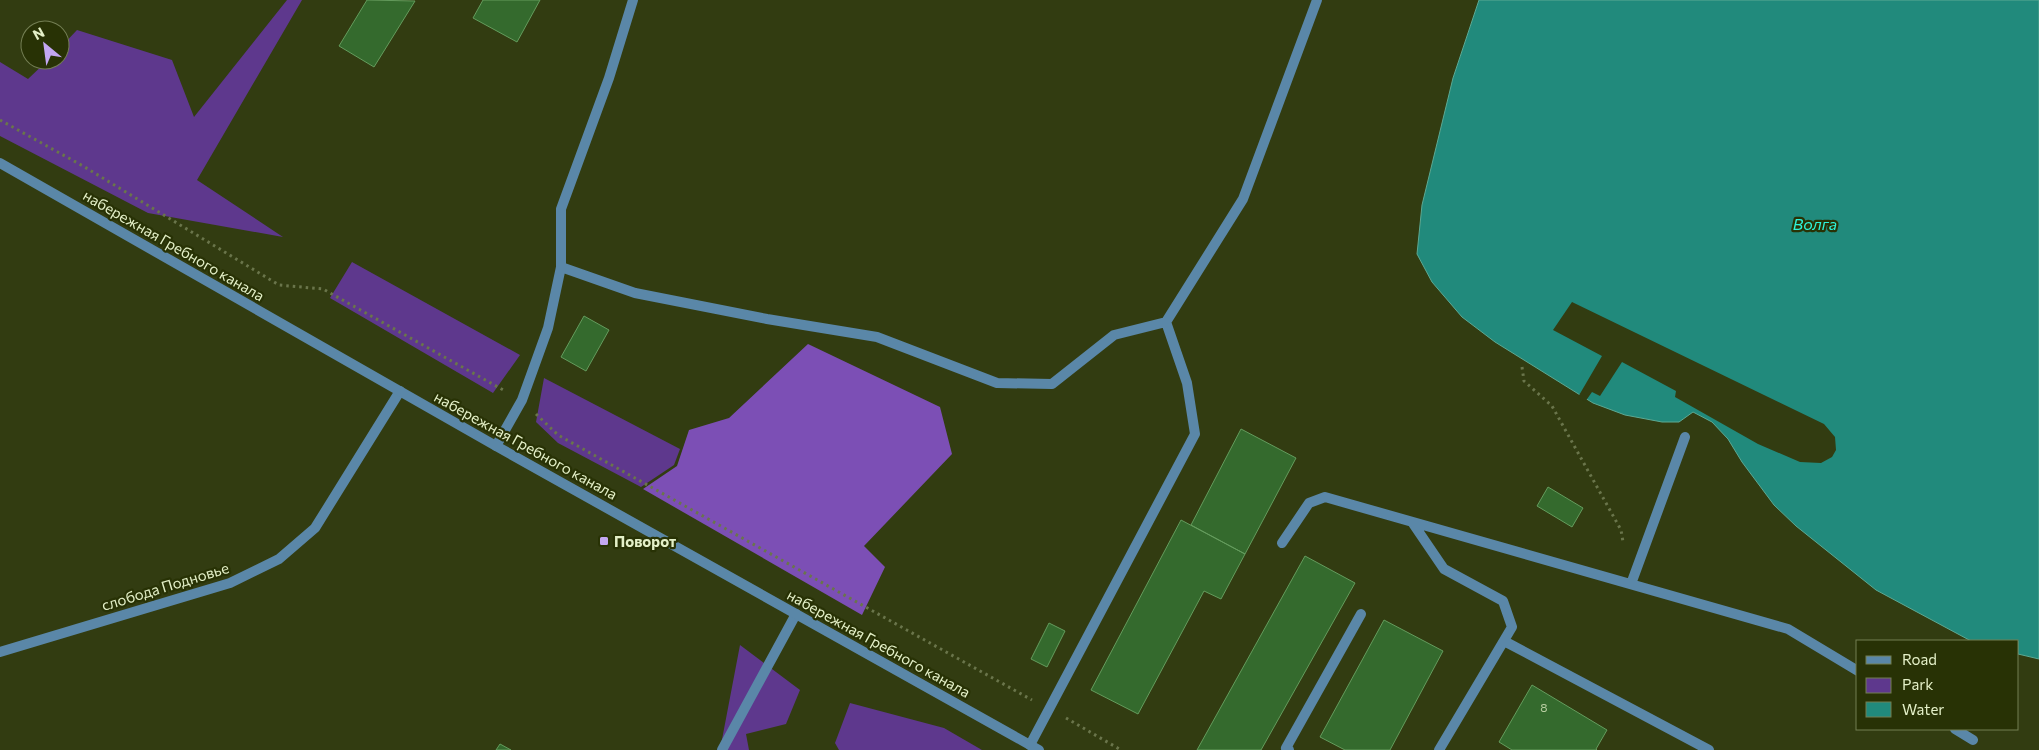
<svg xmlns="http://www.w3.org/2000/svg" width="2039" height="750" font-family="Commissioner,sans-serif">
  <rect width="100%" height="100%" fill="#323c11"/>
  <path fill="#5e388d" d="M287,0h15l-105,180 86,57 -135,-24 -148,-77v-74l28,17 20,-19h12v-12l17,-18 95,30 22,57z
    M352,262l168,93 -27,38 -163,-95z
    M544,378l136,71 -6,16 -33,22 -83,-44 -22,-21z
    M740,645l60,45 -14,34 -40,10 3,16h-29z
    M850,703l94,25 38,22h-143l-4,-7z"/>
  <path fill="#7c4fb5" d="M808,344l132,63 12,47 -88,92 21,21 -23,48 -219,-126 34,-23 12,-36 40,-12z"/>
  <path fill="#218a7c" stroke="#5ca993" d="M1479,0h560v659l-21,-5v-13h-47l-95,-51 -80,-64 -22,-21 -32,-43 -14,-23 -16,-17 -19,-10 -14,10h-17l-37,-7 -32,-12 -98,-61 -33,-25 -30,-35 -15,-28 5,-49 31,-127z"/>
  <path fill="#323c11" d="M1572,302l252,122 11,13 1,13 -4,7 -11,6 -21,-1 -42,-18 -83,-47 1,-6 -54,-29 -22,34 -8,-4 -7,10 -7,-5 24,-41 -49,-26z"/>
  <path fill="#346a2d" stroke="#649c5d" d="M367,0l48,1 -41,66 -35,-21z
    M483,0h57l-23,42 -44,-24z
    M584,316l25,14 -23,41 -25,-14z
    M1241,429l55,29 -51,96 -54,-29z
    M1548,487l35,21 -11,19 -35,-21z
    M1181,520l64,34 -24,45 -17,-8 -66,123 -47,-24z
    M1305,556l50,27 -94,167h-64z
    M1384,620l59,31 -53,99h-45l-25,-13z
    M1049,623l16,8 -18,36 -16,-8z
    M1532,685l75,45 -11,19 1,1h-85l-13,-8z
    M500,744l11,6h-15z"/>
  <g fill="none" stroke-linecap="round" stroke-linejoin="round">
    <path stroke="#6a754b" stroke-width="3" stroke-dasharray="2.5 4" stroke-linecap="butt" d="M0,120l83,46 196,119 44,4 182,102
      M1522,367l2,14 28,25 69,124 2,12
      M536,414l22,21 474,265
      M1066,718l55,32"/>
    <path stroke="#5a87a8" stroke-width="10" d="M561,267l74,26 132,26 110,18 120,46 55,1 62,-49 52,-13
      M496,446l26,-46 26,-72 13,-61v-58l48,-131 24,-78
      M1412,522l32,47 59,32 9,26 -73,123
      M1282,543l27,-40 16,-6 463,132 70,42
      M1631,584l54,-147
      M1504,641l205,109
      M1955,729l18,11
      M1030,745l165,-311 -8,-51 -21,-61 77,-123 74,-199
      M722,750l74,-136
      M1289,750l-3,-2 75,-134"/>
    <path stroke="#5a87a8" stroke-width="10" d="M0,652l230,-69 49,-24 36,-31 85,-137"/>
    <path stroke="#5a87a8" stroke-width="10" d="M0,163l496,283 543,304"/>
  </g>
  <rect fill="#c3a7f2" stroke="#283205" stroke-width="2" x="599" y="536" width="10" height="10" rx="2.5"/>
  <g text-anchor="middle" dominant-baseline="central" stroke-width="4.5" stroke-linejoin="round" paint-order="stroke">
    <g font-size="12" fill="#b8cea1">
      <text x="1544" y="707">8</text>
    </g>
    <g font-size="15" fill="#e4f0c8" stroke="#283205">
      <text transform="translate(174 245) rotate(30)">набережная Гребного канала</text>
      <text transform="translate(526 445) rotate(29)">набережная Гребного канала</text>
      <text transform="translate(165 586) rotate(-17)">слобода Подновье</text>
      <text transform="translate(879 643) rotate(29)">набережная Гребного канала</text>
    </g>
    <g font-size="15" font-weight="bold" fill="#e4f0c8" stroke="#283205" text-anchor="start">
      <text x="614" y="541">Поворот</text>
    </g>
    <g font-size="16" font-style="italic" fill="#2df3da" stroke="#283205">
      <text x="1815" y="223">Волга</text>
    </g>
  </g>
  <rect x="1856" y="640" width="162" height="90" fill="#283205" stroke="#737e53"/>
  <rect x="1866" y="656" width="25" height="8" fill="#5a87a8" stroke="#737e53"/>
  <text x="1902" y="665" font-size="15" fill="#e4f0c8">Road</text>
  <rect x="1866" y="678" width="25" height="15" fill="#5e388d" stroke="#737e53"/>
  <text x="1902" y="690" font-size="15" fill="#e4f0c8">Park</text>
  <rect x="1866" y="702" width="25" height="15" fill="#218a7c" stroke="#737e53"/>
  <text x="1902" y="715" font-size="15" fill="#e4f0c8">Water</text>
  <g transform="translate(45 45) rotate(331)"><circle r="24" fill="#283205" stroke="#737e53"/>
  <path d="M0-4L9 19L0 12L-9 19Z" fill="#c3a7f2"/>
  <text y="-8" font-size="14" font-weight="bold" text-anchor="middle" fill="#e4f0c8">N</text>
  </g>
</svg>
